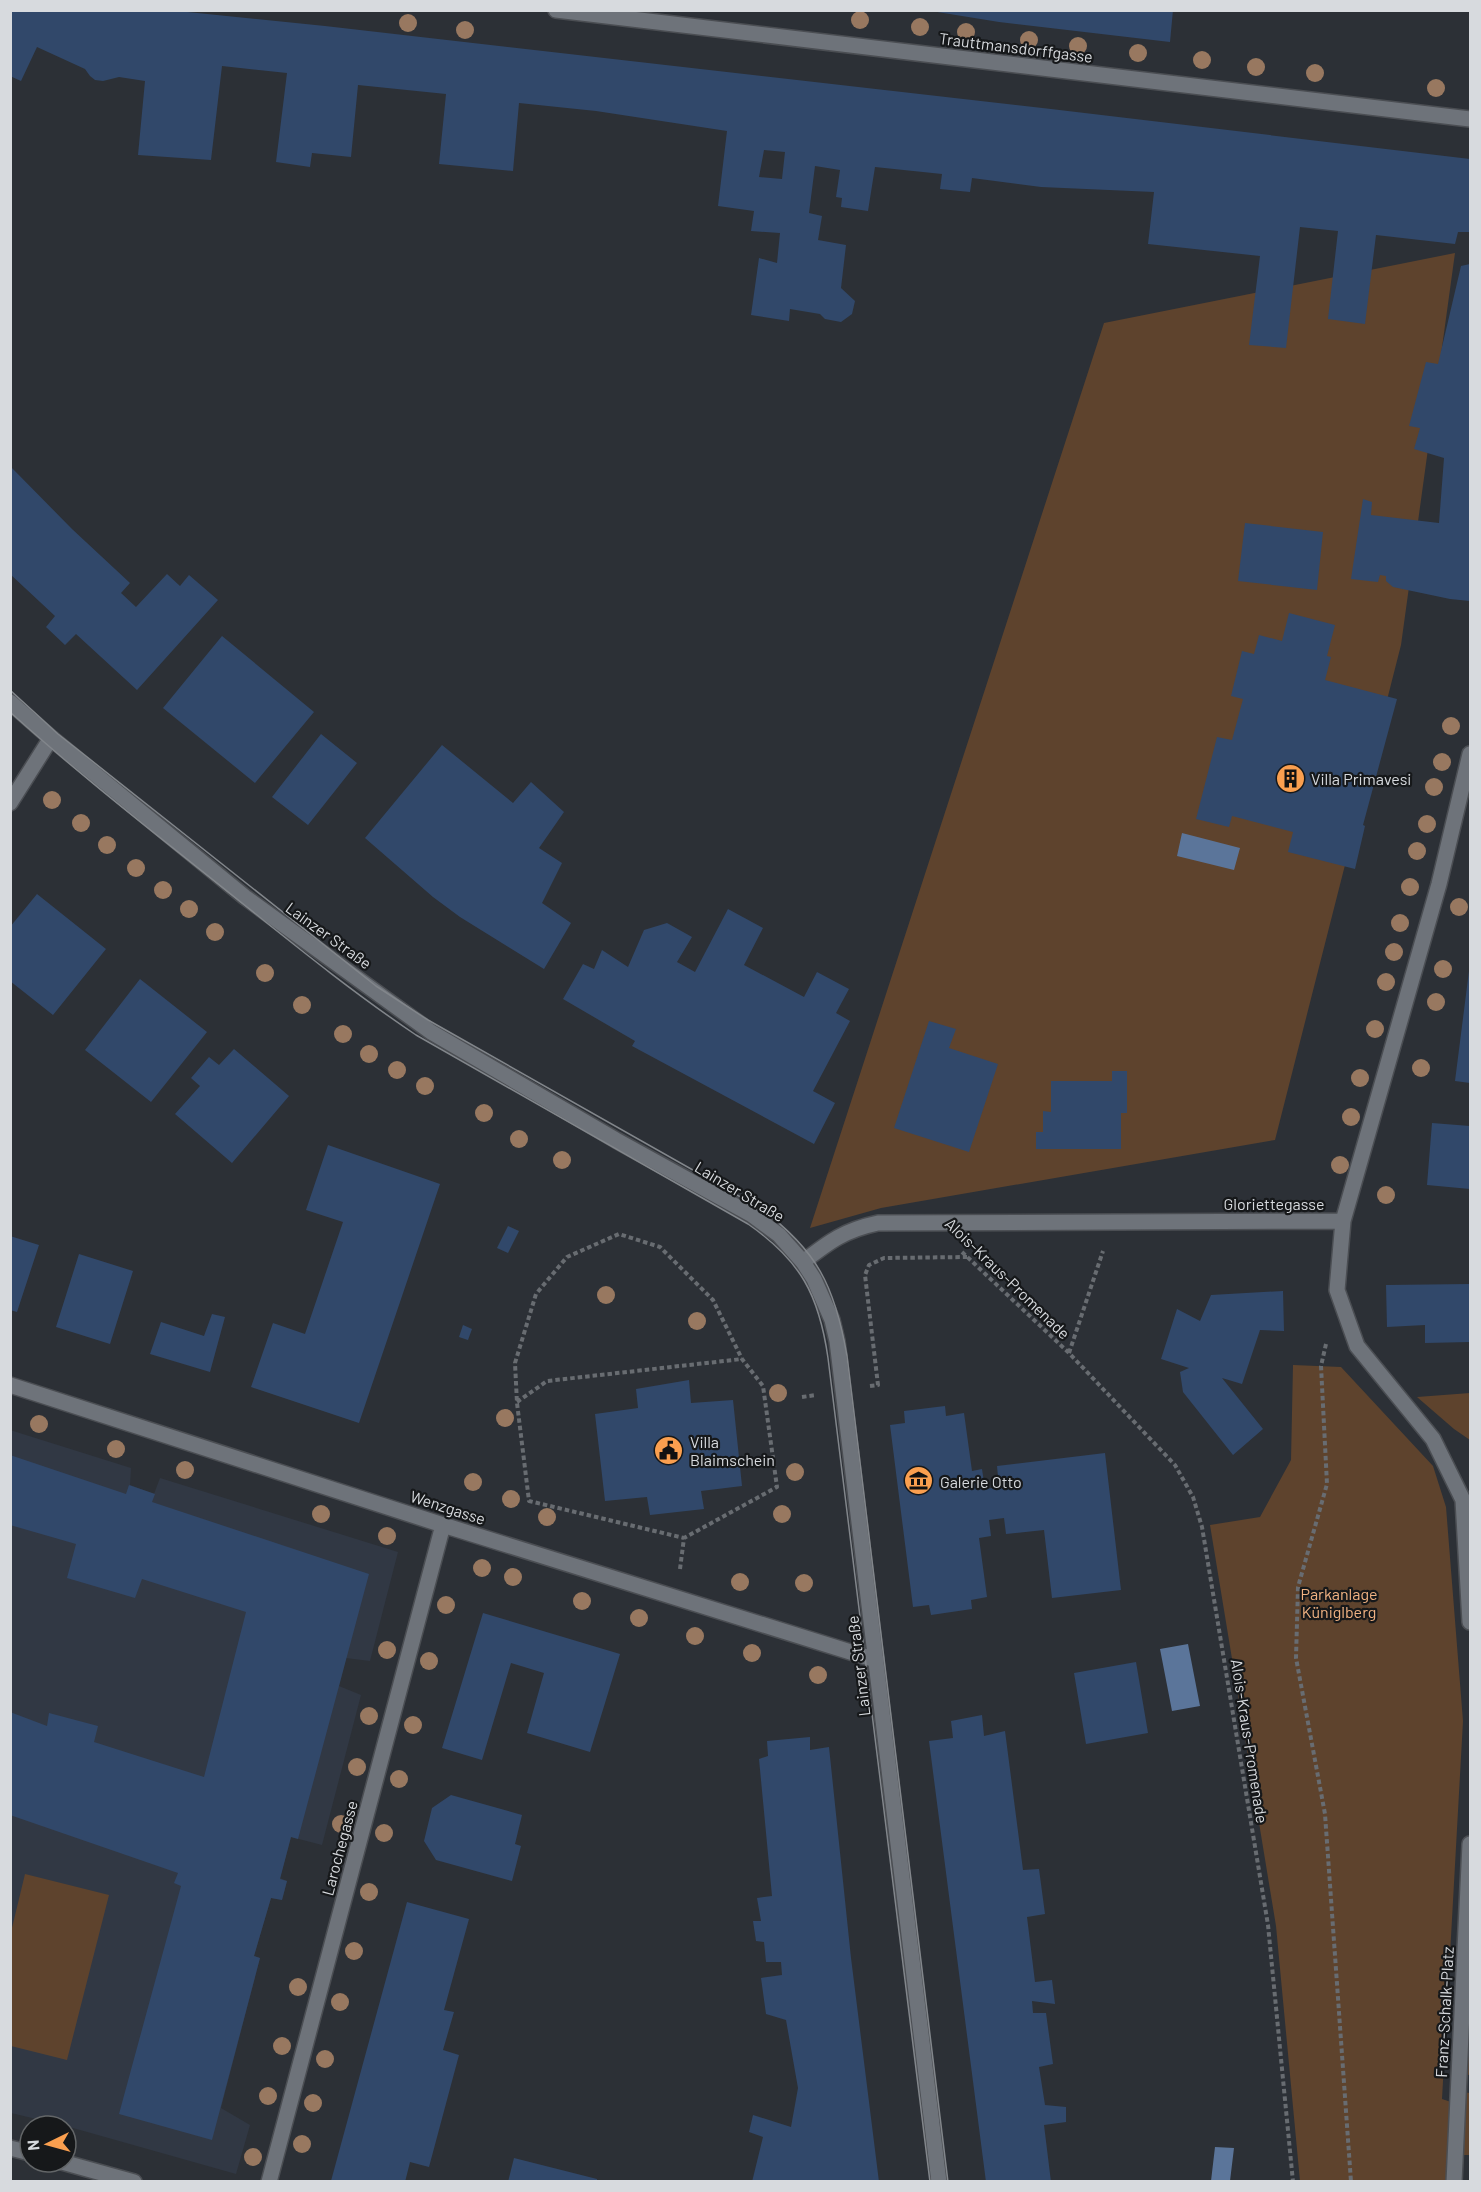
<svg xmlns="http://www.w3.org/2000/svg" width="1481" height="2192" font-family="Barlow,sans-serif">
  <rect width="100%" height="100%" fill="#2c3036"/>
  <path fill="#313844" d="M10,1430l121,38 -1,17 24,9 6,-16 238,74 -28,109 -24,-3 -7,28 22,9 -39,150 -31,-8 -11,41 7,3 -5,19 -11,-2 -17,58 6,2 -39,150 29,17 -14,49 -170,-48 -55,-13z"/>
  <path fill="#5e432d" d="M1455,253l-54,392 -126,495 -394,68 -71,20 294,-905z
    M1293,1365l48,2 92,99 13,41 17,214 -21,378 18,6v-13l10,1v62h-10l-5,26h-155l-24,-255 -66,-401 50,-8 31,-57z
    M1470,1393v47l-16,-11 -37,-32z
    M25,1874l84,21 -42,165 -56,-14v-114z
    M1463,2013h7v62l-11,-1z"/>
  <path fill="#5b759a" d="M1182,833l58,15 -6,22 -57,-14z
    M1188,1644l12,62 -28,5 -12,-62z
    M1215,2147l19,1 -4,33h-19z"/>
  <path fill="#31486a" fill-rule="evenodd" d="M10,10h158l157,16 726,83 419,50v73h-12l-3,12 -79,-9 -11,89 -37,-5 10,-88 -38,-4 -14,121 -37,-3 11,-89 -112,-12 6,-52 -113,-5 -69,-9 -2,14 -30,-3 2,-15 -67,-7 -7,44 -27,-4 1,-9 -6,-1 4,-27 -25,-4 -6,47 13,3 -4,24 28,5 -5,43 14,13 -3,13 -11,8 -16,-3 -5,-5 -30,-5 -1,12 -38,-6 8,-57 18,5 3,-30 -29,-2 3,-20 -36,-5 9,-75 -131,-20 -77,-8 -6,68 -74,-7 7,-70 -88,-9 -7,72 -39,-4 -2,14 -34,-5 11,-89 -65,-7 -11,94 -73,-5 7,-74 -26,-4 -16,4 -8,-1 -5,-4 -5,-7 -48,-22 -16,34 -11,-5zM764,150l21,2 -3,27 -23,-2z
    M925,10h248l-3,32 -171,-20z
    M1470,264v337l-20,-2 -57,-12 -7,-6v-5l-6,-1 -2,7 -27,-3 12,-80 9,3 -1,13 68,8 5,-65 -30,-9 6,-21 -11,-2 17,-64 12,2 23,-98z
    M10,466l62,63 58,54 -9,10 15,14 31,-33 13,12 9,-11 29,25 -81,90 -61,-56 -11,11 -19,-18 9,-11 -45,-42z
    M1245,523l78,9 -6,58 -79,-9z
    M1289,613l46,12 -8,31 4,1 -6,23 72,19 -34,126 2,1 -10,43 -67,-17 5,-20 -61,-16 -3,11 -33,-8 21,-82 15,3 11,-41 -12,-3 11,-45 12,3 5,-19 23,6z
    M222,636l92,76 -59,71 -92,-75z
    M321,734l36,29 -49,62 -36,-28z
    M442,745l71,58 18,-21 33,30 -25,36 23,15 -20,40 29,20 -27,46 -84,-52 -27,-20 -68,-59z
    M37,894l69,55 -53,66 -43,-34v-54z
    M728,909l35,19 -19,37 60,32 13,-25 32,17 -13,24 14,8 -37,70 22,12 -21,41 -182,-98 3,-5 -72,-42 20,-35 11,5 8,-19 26,17 16,-37 23,-7 25,14 -15,25 18,10z
    M1469,971h1v112l-15,-2z
    M140,979l67,53 -56,70 -66,-52z
    M929,1021l27,8 -7,19 49,16 -29,88 -75,-24z
    M234,1049l55,47 -57,67 -57,-49 25,-28 -9,-8 18,-21 10,8z
    M1112,1071h15v42h-6v36h-85v-17h7v-21l8,1v-31h61z
    M1432,1123l38,3v63l-43,-4z
    M328,1145l112,39 -81,239 -108,-36 22,-64 32,11 38,-112 -37,-12z
    M508,1226l11,5 -11,22 -11,-5z
    M10,1236l29,9 -22,67 -7,-2z
    M79,1254l54,17 -23,73 -54,-17z
    M1470,1284v58l-45,1v-18l-38,2 -1,-42z
    M1283,1291l1,40 -24,-1 -18,54 -20,-6 41,51 -30,26 -50,-63 -3,-20 9,-4 -28,-9 16,-50 23,12 11,-26z
    M212,1314l13,3 -15,55 -60,-18 11,-32 43,14z
    M463,1325l9,4 -4,11 -9,-3z
    M689,1380l2,23 42,-3 9,86 -41,5 3,18 -54,6 -3,-18 -42,4 -10,-87 43,-6 -2,-19z
    M945,1406l1,10 18,-3 8,58 10,-2 3,20 14,-2 -2,-21 108,-13 16,137 -69,8 -8,-68 -38,4 -2,-16 -15,2 2,16 -12,2 8,59 -16,3 1,9 -41,6 -2,-10 -16,2 -23,-182 15,-2 -1,-12z
    M10,1455l116,39 3,-9 26,9 -3,8 217,72 -71,265 -7,-2 -11,42 7,2 -5,19 -11,-2 -17,58 6,2 -48,182 -93,-26 62,-228 -7,-3 4,-10 -168,-58v-103l37,14 2,-13 49,13 -4,16 110,35 42,-165 -104,-33 -7,19 -68,-20 9,-34 -66,-19z
    M483,1613l137,41 -30,98 -63,-19 17,-60 -33,-10 -29,97 -40,-12z
    M1136,1662l12,71 -62,11 -12,-71z
    M982,1715l2,21 21,-5 18,139 16,-1 6,45 -18,3 8,65 17,-2 3,24 -23,-3 1,12h13l7,51 -14,3 6,38 21,2v15l-22,3 7,57h-65l-57,-441 24,-3 -2,-17z
    M810,1737v13l19,-3 22,211 28,224h-127l11,-45 -14,-5 4,-17 38,12 7,-39 -12,-68 -20,-6 -5,-36 21,-3 -1,-13h-15l-2,-20 -8,-1 -3,-20h8l-4,-23 15,-2 -13,-137 9,-3 -1,-15z
    M451,1795l71,20 -7,29 6,2 -9,35 -76,-21 -12,-19 8,-33z
    M407,1902l62,17 -25,91 10,2 -11,38 16,5 -30,112 -19,-5 -5,20h-71l-3,-1z
    M514,2158l83,21v3h-89z"/>
  <g fill="none" stroke-linecap="round" stroke-linejoin="round">
    <defs>
      <path id="street" d="M556,10l914,109
        M1470,754l-31,130 -96,337 -6,69 20,56 76,93 30,61 7,122
        M10,803l41,-65
        M803,1262c27,-21 42,-32 75,-39l465,-2
        M10,1385l433,140 433,135
        M10,2148l20,5
        M62,2162l72,20
        M269,2182l174,-657
        M1454,2182l16,-338"/>
      <path id="secondary" d="M10,702l41,36 194,159 186,135 185,108 136,75 27,20 24,27 11,17 18,41 5,21 102,841"/>
    </defs>
    <use href="#street" stroke="#4b4e53" stroke-width="18"/>
    <use href="#secondary" stroke="#4b4e53" stroke-width="18"/>
    <path stroke="#686c71" stroke-width="4" stroke-dasharray="4.5 3" stroke-linecap="butt" d="M962,1252l107,101 106,112 18,32 9,30 66,398 25,257
      M1326,1344l-5,22 6,118 -29,103 -2,71 29,156 26,368
      M1069,1353l34,-102
      M870,1386l8,-1 -13,-110 4,-10 15,-7 83,-1
      M802,1397l14,-2
      M517,1402l30,-21 195,-22
      M680,1569l4,-31 93,-51 -14,-101 -21,-27 -29,-59 -53,-53 -41,-13 -52,23 -31,37 -21,69 2,40 12,98 155,37"/>
    <use href="#street" stroke="#6e737a" stroke-width="15"/>
    <use href="#secondary" stroke="#6e737a" stroke-width="15"/>
    <path stroke="#82868b" stroke-width="1.5" d="M10,690l48,44 318,252 52,34 332,188c57,42 75,78 87,148l101,826
      M10,712c71,64 147,123 222,183 60,48 120,97 184,140l332,189c53,37 71,71 80,134l102,824"/>
  </g>
  <g fill="#987860">
    <circle cx="860" cy="20" r="9"/>
    <circle cx="408" cy="23" r="9"/>
    <circle cx="920" cy="27" r="9"/>
    <circle cx="465" cy="30" r="9"/>
    <circle cx="966" cy="32" r="9"/>
    <circle cx="1029" cy="40" r="9"/>
    <circle cx="1078" cy="46" r="9"/>
    <circle cx="1138" cy="53" r="9"/>
    <circle cx="1202" cy="60" r="9"/>
    <circle cx="1256" cy="67" r="9"/>
    <circle cx="1315" cy="73" r="9"/>
    <circle cx="1436" cy="88" r="9"/>
    <circle cx="1451" cy="726" r="9"/>
    <circle cx="1442" cy="762" r="9"/>
    <circle cx="1434" cy="787" r="9"/>
    <circle cx="52" cy="800" r="9"/>
    <circle cx="81" cy="823" r="9"/>
    <circle cx="1427" cy="824" r="9"/>
    <circle cx="107" cy="845" r="9"/>
    <circle cx="1417" cy="851" r="9"/>
    <circle cx="136" cy="868" r="9"/>
    <circle cx="1410" cy="887" r="9"/>
    <circle cx="163" cy="890" r="9"/>
    <circle cx="1459" cy="907" r="9"/>
    <circle cx="189" cy="909" r="9"/>
    <circle cx="1400" cy="923" r="9"/>
    <circle cx="215" cy="932" r="9"/>
    <circle cx="1394" cy="952" r="9"/>
    <circle cx="1443" cy="969" r="9"/>
    <circle cx="265" cy="973" r="9"/>
    <circle cx="1386" cy="982" r="9"/>
    <circle cx="1436" cy="1002" r="9"/>
    <circle cx="302" cy="1005" r="9"/>
    <circle cx="1375" cy="1029" r="9"/>
    <circle cx="343" cy="1034" r="9"/>
    <circle cx="369" cy="1054" r="9"/>
    <circle cx="1421" cy="1068" r="9"/>
    <circle cx="397" cy="1070" r="9"/>
    <circle cx="1360" cy="1078" r="9"/>
    <circle cx="425" cy="1086" r="9"/>
    <circle cx="484" cy="1113" r="9"/>
    <circle cx="1351" cy="1117" r="9"/>
    <circle cx="519" cy="1139" r="9"/>
    <circle cx="562" cy="1160" r="9"/>
    <circle cx="1340" cy="1165" r="9"/>
    <circle cx="1386" cy="1195" r="9"/>
    <circle cx="606" cy="1295" r="9"/>
    <circle cx="697" cy="1321" r="9"/>
    <circle cx="778" cy="1393" r="9"/>
    <circle cx="505" cy="1418" r="9"/>
    <circle cx="39" cy="1424" r="9"/>
    <circle cx="116" cy="1449" r="9"/>
    <circle cx="185" cy="1470" r="9"/>
    <circle cx="795" cy="1472" r="9"/>
    <circle cx="473" cy="1482" r="9"/>
    <circle cx="511" cy="1499" r="9"/>
    <circle cx="321" cy="1514" r="9"/>
    <circle cx="782" cy="1514" r="9"/>
    <circle cx="547" cy="1517" r="9"/>
    <circle cx="387" cy="1536" r="9"/>
    <circle cx="482" cy="1568" r="9"/>
    <circle cx="513" cy="1577" r="9"/>
    <circle cx="740" cy="1582" r="9"/>
    <circle cx="804" cy="1583" r="9"/>
    <circle cx="582" cy="1601" r="9"/>
    <circle cx="446" cy="1605" r="9"/>
    <circle cx="639" cy="1618" r="9"/>
    <circle cx="695" cy="1636" r="9"/>
    <circle cx="387" cy="1650" r="9"/>
    <circle cx="752" cy="1653" r="9"/>
    <circle cx="429" cy="1661" r="9"/>
    <circle cx="818" cy="1675" r="9"/>
    <circle cx="369" cy="1716" r="9"/>
    <circle cx="413" cy="1725" r="9"/>
    <circle cx="357" cy="1767" r="9"/>
    <circle cx="399" cy="1779" r="9"/>
    <circle cx="341" cy="1824" r="9"/>
    <circle cx="384" cy="1833" r="9"/>
    <circle cx="369" cy="1892" r="9"/>
    <circle cx="354" cy="1951" r="9"/>
    <circle cx="298" cy="1987" r="9"/>
    <circle cx="340" cy="2002" r="9"/>
    <circle cx="282" cy="2046" r="9"/>
    <circle cx="325" cy="2059" r="9"/>
    <circle cx="268" cy="2096" r="9"/>
    <circle cx="313" cy="2103" r="9"/>
    <circle cx="302" cy="2144" r="9"/>
    <circle cx="253" cy="2157" r="9"/>
  </g>
  <defs>
    <symbol id="building-disc" viewBox="-11 -11 22 22"><circle r="9.5" fill="#fa9f4f" stroke="#16181a"/><path d="M-4-6H4V6H1V3H-1V6H-4ZM-2.5-4.3h1.7v1.8h-1.7ZM.8-4.3h1.7v1.8H.8ZM-2.5-1h1.7V.8h-1.7ZM.8-1h1.7V.8H.8Z" fill="#111"/></symbol>
    <symbol id="civic-disc" viewBox="-11 -11 22 22"><circle r="9.5" fill="#fa9f4f" stroke="#16181a"/><path d="M-.6-6.5H3V-4.5H.6V-3L4-1V1h2V6H-6V1h2V-1L-.6-3ZM-1.2 2.5V6h2.4V2.5Z" fill="#111"/></symbol>
    <symbol id="museum-disc" viewBox="-11 -11 22 22"><circle r="9.5" fill="#fa9f4f" stroke="#16181a"/><path d="M0-6L6-3V-2H-6V-3ZM-5-1h2V3h-2ZM-1-1h2V3h-2ZM3-1h2V3H3ZM-6 4H6V6H-6Z" fill="#111"/></symbol>
  </defs>
  <g fill-rule="evenodd">
    <use href="#building-disc" x="1274" y="762" width="33" height="33"/>
    <use href="#civic-disc" x="652" y="1434" width="33" height="33"/>
    <use href="#museum-disc" x="902" y="1464" width="33" height="33"/>
  </g>
  <g text-anchor="middle" dominant-baseline="central" stroke-width="4.5" stroke-linejoin="round" paint-order="stroke">
    <g font-size="16" fill="#d7dade" stroke="#16181a">
      <text transform="translate(1016 47) rotate(7)">Trauttmansdorffgasse</text>
      <text transform="translate(329 935) rotate(36)">Lainzer Straße</text>
      <text transform="translate(740 1191) rotate(31)">Lainzer Straße</text>
      <text x="1274" y="1203">Gloriettegasse</text>
      <text transform="translate(1008 1278) rotate(44)">Alois-Kraus-Promenade</text>
      <text transform="translate(448 1507) rotate(18)">Wenzgasse</text>
      <text transform="translate(858 1666) rotate(-97)">Lainzer Straße</text>
      <text transform="translate(1250 1741) rotate(81)">Alois-Kraus-Promenade</text>
      <text transform="translate(339 1848) rotate(-75)">Larochegasse</text>
      <text transform="translate(1444 2012) rotate(-87)">Franz-Schalk-Platz</text>
    </g>
    <g font-size="16" fill="#d7dade" stroke="#16181a" text-anchor="start">
      <text x="1311" y="778">Villa Primavesi</text>
      <text x="690" y="1441">Villa<tspan x="690" dy="18">Blaimschein</tspan></text>
      <text x="940" y="1481">Galerie Otto</text>
    </g>
    <g font-size="16" fill="#f0b282" stroke="#16181a">
      <text x="1339" y="1593">Parkanlage<tspan x="1339" dy="18">Küniglberg</tspan></text>
    </g>
  </g>
  <rect width="1481" height="2192" fill="none" stroke="#d7dade" stroke-width="24"/>
  <g transform="translate(48 2144) rotate(265)"><circle r="28" fill="#16181a" stroke="#636668" stroke-width="1.5"/>
  <path d="M0-4.5L10 22L0 15L-10 22Z" fill="#fa9f4f"/>
  <text y="-9" font-size="16" font-weight="bold" text-anchor="middle" fill="#d7dade">N</text>
  </g>
</svg>
